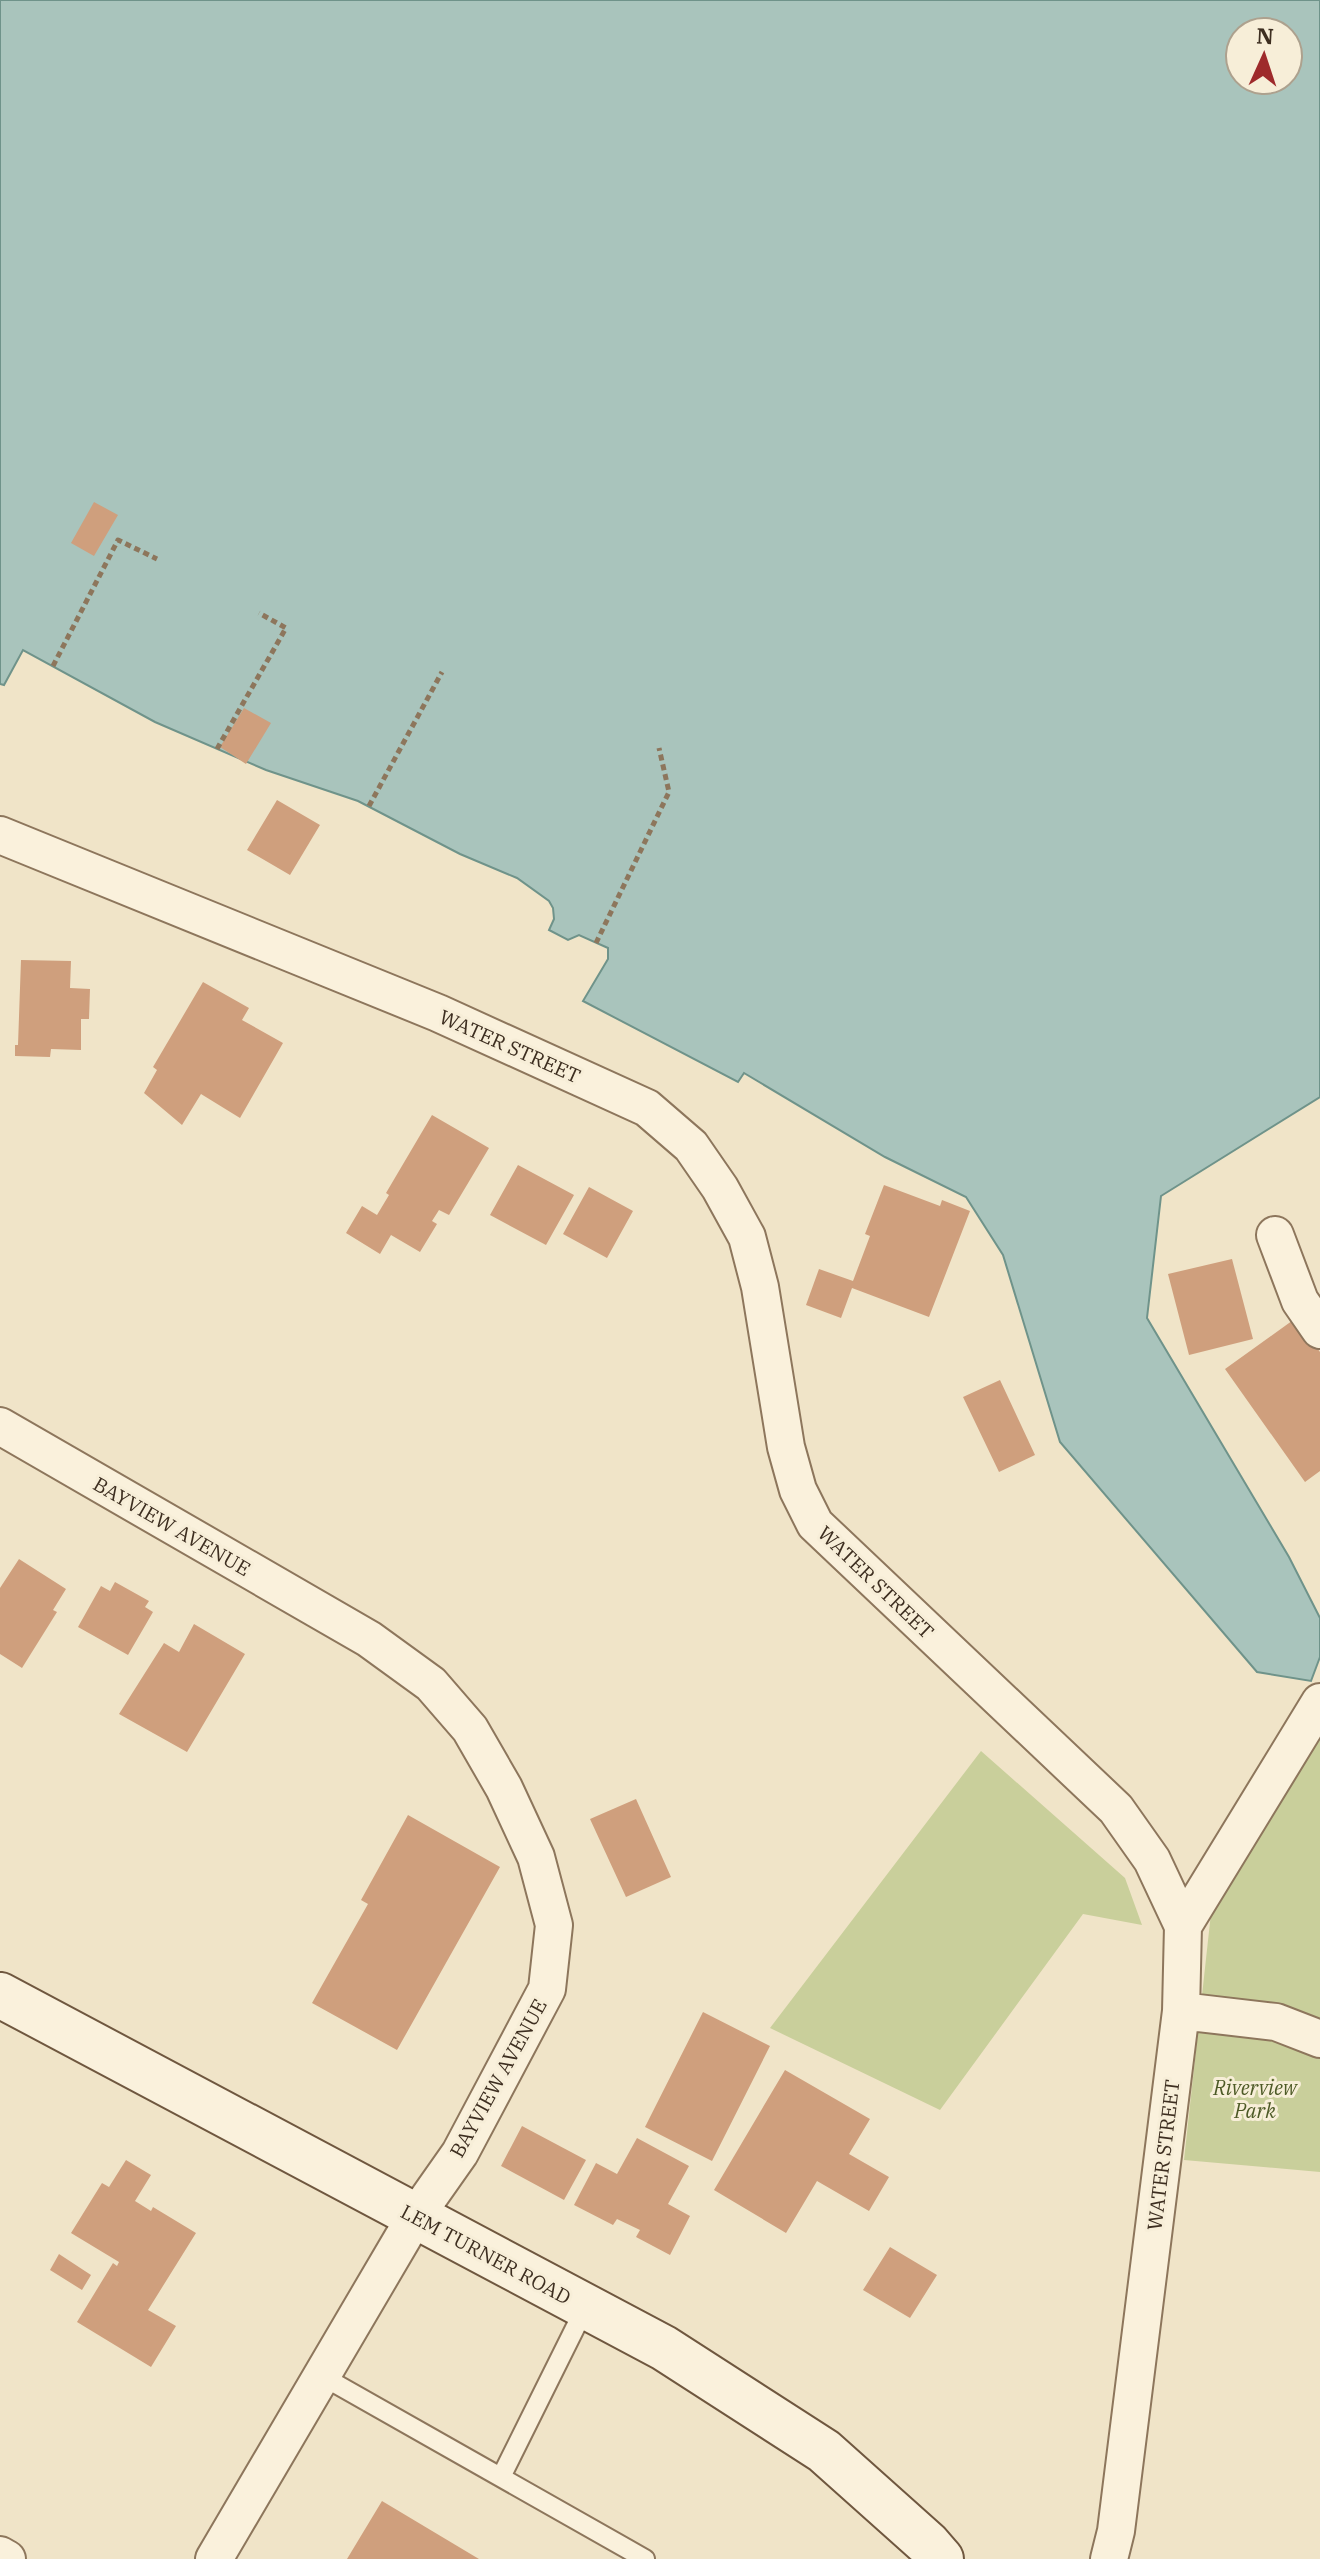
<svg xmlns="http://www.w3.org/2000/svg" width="1320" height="2559" font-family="'IBM Plex Serif',serif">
  <rect width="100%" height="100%" fill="#f0e4c8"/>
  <path fill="#c9cf9b" d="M1320,1722v450l-136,-12 35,-320z
    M981,1751l144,127 17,47 -59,-11 -143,196 -170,-82z"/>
  <path fill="#a9c4bc" stroke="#6f938a" stroke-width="2" fill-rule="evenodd" d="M0,0h1320v1097l-159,99 -14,122 142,239 31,61v39l-9,24 -54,-9 -197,-230 -57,-187 -37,-58 -81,-40 -141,-84 -6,9 -155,-81 25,-42v-11l-29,-13 -11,5 -19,-10 5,-11 -1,-11 -4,-7 -32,-23 -57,-24 -102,-53 -92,-31 -111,-48 -132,-72 -19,35 -4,-1zM1240,32h48v48h-48z"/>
  <path fill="#cf9f7d" d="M94,502l24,13 -24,41 -23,-13z
    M244,708l27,15 -25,41 -26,-17z
    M277,800l43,25 -30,50 -43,-25z
    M21,960l50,1 -1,27 20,1 -1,30h-8v31l-30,-1 -1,8 -35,-1v-11h3z
    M203,982l46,26 -7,12 41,23 -43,75 -39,-24 -19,31 -38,-32 13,-23 -4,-3z
    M432,1115l57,33 -40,67 -10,-5 -7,11 5,3 -17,28 -29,-17 -11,19 -34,-21 16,-27 15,9 12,-20 -3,-2z
    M518,1165l56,30 -28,50 -56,-30z
    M884,1185l56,21 2,-6 28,11 -41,106 -77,-29 -11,30 -35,-13 13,-36 34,12 17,-45 -5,-2z
    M589,1187l44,24 -26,47 -44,-24z
    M1232,1259l21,80 -64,16 -21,-81z
    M1296,1318l24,34v119l-15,11 -80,-113z
    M1000,1380l35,75 -36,17 -36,-75z
    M19,1559l47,30 -13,21 4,2 -35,56 -22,-14v-66z
    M115,1582l34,19 -4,6 8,5 -25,43 -50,-28 23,-41 9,5z
    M194,1624l51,30 -58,98 -68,-38 45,-71 15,9z
    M636,1799l35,78 -45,20 -36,-78z
    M408,1815l92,52 -103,183 -85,-47 56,-99 -7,-4z
    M703,2012l67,34 -58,115 -67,-34z
    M785,2070l85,49 -21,35 40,23 -20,34 -52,-30 -31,52 -72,-43z
    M522,2126l64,34 -22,40 -63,-34z
    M637,2138l52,28 -21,38 22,12 -20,39 -34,-18 4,-7 -23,-11 -4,6 -39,-20 22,-42 21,11z
    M126,2160l25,15 -16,26 16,10 2,-4 43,26 -48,77 28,16 -25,41 -74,-45 36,-59 4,3 2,-4 -48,-29 31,-50 7,4z
    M890,2247l47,28 -27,43 -47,-28z
    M59,2254l32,21 -9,15 -32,-20z
    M382,2501l97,58h-132z"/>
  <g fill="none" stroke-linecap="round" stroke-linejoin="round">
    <defs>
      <path id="lane" d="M322,2376l323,183
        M501,2477l85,-171"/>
      <path id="street" d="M0,835l438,178 209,95 44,38 29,42 27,49 13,50 26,160 12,43 17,34 301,285 36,51 31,66 -2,85 -65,520 -7,28
        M1275,1235l25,66 20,29
        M0,1426l369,213 62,45 39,45 34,59 32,69 18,68 -7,64 -87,164 -45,64 -201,342
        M1183,1926l137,-224
        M1181,2011l95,11 44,17
        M0,2555l7,4"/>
      <path id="secondary" d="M0,1995l664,353 160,103 104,93 13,15"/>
    </defs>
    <use href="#lane" stroke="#8d765c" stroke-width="22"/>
    <use href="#street" stroke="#8d765c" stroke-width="40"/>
    <use href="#secondary" stroke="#6f573f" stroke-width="48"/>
    <path stroke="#8d765c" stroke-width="5" stroke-dasharray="6 4" stroke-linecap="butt" d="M53,666l65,-126 39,19
      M217,749l69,-121 -27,-15
      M369,806l73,-134
      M596,943l73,-151 -10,-44"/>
    <use href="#lane" stroke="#faf1dc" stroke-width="18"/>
    <use href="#street" stroke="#faf1dc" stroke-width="36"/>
    <use href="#secondary" stroke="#faf1dc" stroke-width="44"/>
  </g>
  <g text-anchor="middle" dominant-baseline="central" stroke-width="6" stroke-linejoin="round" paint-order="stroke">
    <g font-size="20" fill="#3d2e20" stroke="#f7eed8">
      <text transform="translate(510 1046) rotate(24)">WATER STREET</text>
      <text transform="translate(172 1526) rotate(30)">BAYVIEW AVENUE</text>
      <text transform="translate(876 1582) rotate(44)">WATER STREET</text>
      <text transform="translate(498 2078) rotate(-61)">BAYVIEW AVENUE</text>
      <text transform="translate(1163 2155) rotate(-83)">WATER STREET</text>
      <text transform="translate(486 2254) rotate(28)">LEM TURNER ROAD</text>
    </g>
    <g font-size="20" font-style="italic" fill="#4d5a26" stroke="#f7eed8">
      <text x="1255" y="2087">Riverview<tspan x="1255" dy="23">Park</tspan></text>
    </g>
  </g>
  <g transform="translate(1264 56) rotate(3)"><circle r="38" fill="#f7eed8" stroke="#ada18e" stroke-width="2"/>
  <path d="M0-6L14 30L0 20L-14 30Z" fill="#9e2a2b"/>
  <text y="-12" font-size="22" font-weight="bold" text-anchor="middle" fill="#3d2e20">N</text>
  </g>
</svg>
